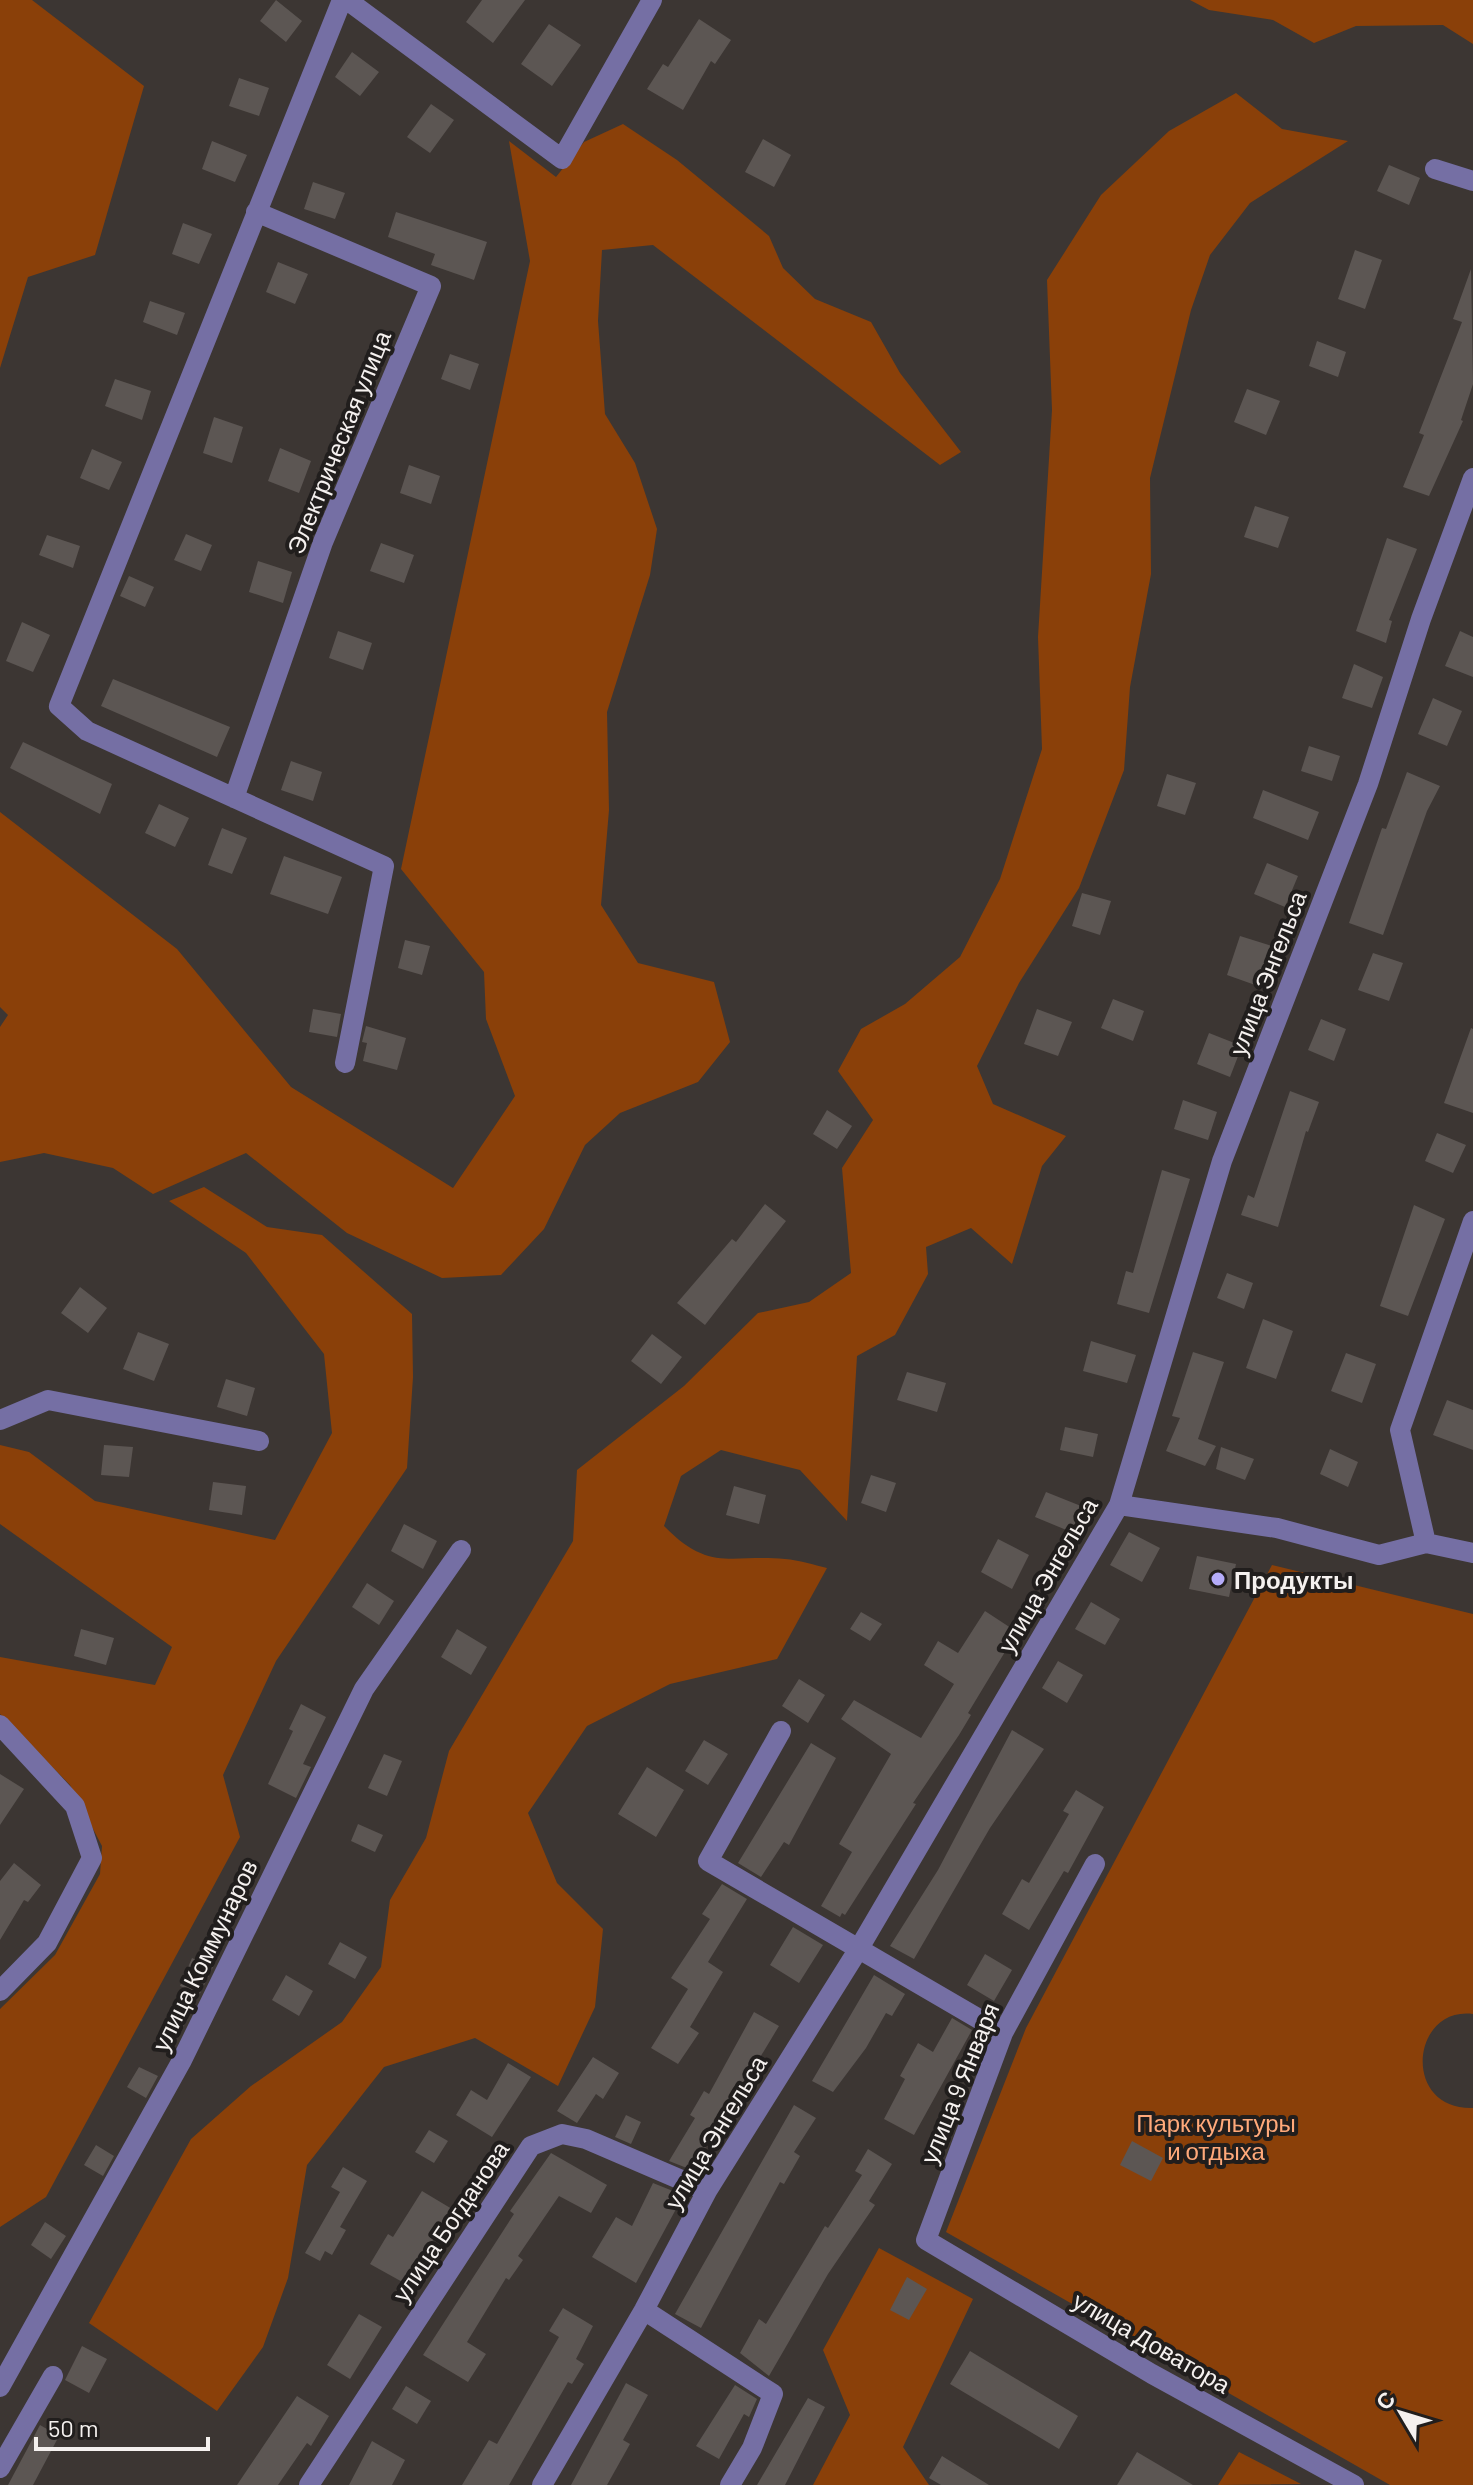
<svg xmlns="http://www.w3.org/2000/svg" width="1473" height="2485" font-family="Barlow,sans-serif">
  <rect width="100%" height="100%" fill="#3c3633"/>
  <path fill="#8a4009" d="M0,0h32l112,86 -49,169 -67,22 -28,91z
    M1190,0h283v44l-30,-19 -87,1 -42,17 -41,-23 -64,-10z
    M1236,93l46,36 66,12 -98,62 -40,52 -19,55 -41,168 1,96 -21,113 -6,83 -45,118 -60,95 -42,83 16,38 73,32 -24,30 -30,98 -41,-36 -45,19 2,27 -33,61 -38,21 -10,165 -47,-51 -79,-20 -40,26 -17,50c46,47 66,28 121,33 14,1 29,6 42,9l-50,91 -107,25 -83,42 -59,87 29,70 46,46 -8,78 -37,79 -83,-48 -91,29 -77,98 -19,113 -25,69 -46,64 -128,-88 102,-184 60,-53 91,-64 39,-55 9,-67 36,-62 23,-87 124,-210 4,-71 107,-84 74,-73 51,-11 42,-29 -9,-105 31,-48 -35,-49 23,-42 44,-25 55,-47 40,-78 42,-130 -4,-112 14,-227 -5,-130 54,-85 68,-64z
    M623,124l54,36 92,76 14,32 32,31 56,23 29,51 61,79 -21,13 -287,-220 -51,5 -4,71 7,93 30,49 22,66 -7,46 -43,137 2,98 -8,95 37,58 76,19 16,60 -32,40 -78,31 -35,32 -41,84 -43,46 -59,3 -95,-45 -101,-80 -93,41 -40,-26 -69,-15 -44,9v-135l8,-12 -8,-8v-195l177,137 114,138 162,101 62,-92 -29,-77 -2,-47 -83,-103 129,-608 -21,-120 47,36 28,-35z
    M204,1187l63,40 55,8 90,79 1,63 -6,91 -131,193 -53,114 17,62 -194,360 -46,30v-218l55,-54 45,-81 2,-28 -32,-61 -70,-71v-57l155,28 17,-38 -172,-123v-79l29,7 66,49 180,39 57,-107 -8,-79 -78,-101 -77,-52z
    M1272,1565l201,49v400c-62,-8 -72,96 0,94v377h-83l-444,-253 80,-204z
    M879,2248l94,51 -70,148 26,38h-116l37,-70 -27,-65z
    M1239,2452l62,32 -83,1z"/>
  <path fill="#5c5653" d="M276,0l26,21 -16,21 -26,-21z
    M482,0h43l-32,43 -27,-21z
    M699,19l32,21 -16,24 -4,-3 -28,49 -36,-21 16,-25 5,3z
    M549,24l32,21 -29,41 -31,-22z
    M352,52l27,20 -19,24 -25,-19z
    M239,78l30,10 -10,28 -30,-10z
    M431,104l23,16 -24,33 -23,-16z
    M763,139l28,16 -17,32 -29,-15z
    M212,141l35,14 -12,27 -33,-13z
    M1389,165l31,13 -11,27 -32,-14z
    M313,182l32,11 -10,26 -31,-10z
    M396,212l91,30 -13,38 -43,-15 4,-11 -47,-17z
    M183,223l29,11 -13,30 -27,-10z
    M1355,250l27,10 -17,49 -27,-10z
    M278,262l30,12 -13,30 -29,-12z
    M1471,269l2,115 -12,36 2,1 -34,75 -26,-9 21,-52 -5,-2 43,-111 -9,-3z
    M150,301l35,12 -8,22 -34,-13z
    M1317,341l29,11 -8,25 -29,-11z
    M450,354l29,10 -9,26 -29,-11z
    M115,379l36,12 -9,29 -37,-14z
    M1247,389l33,12 -14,34 -32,-13z
    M214,417l29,10 -11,36 -29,-10z
    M280,448l31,13 -12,32 -31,-12z
    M92,449l30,13 -13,28 -29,-12z
    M409,465l31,11 -9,28 -31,-11z
    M1255,506l34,11 -11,31 -34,-11z
    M186,534l26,11 -11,26 -27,-11z
    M47,535l33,11 -7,22 -34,-13z
    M1387,538l30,11 -28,71 3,1 -6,22 -30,-12z
    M381,543l33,12 -10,28 -34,-12z
    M258,561l34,11 -9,31 -34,-11z
    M129,576l25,11 -9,20 -25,-11z
    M22,622l28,13 -17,37 -27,-11z
    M338,631l34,12 -9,27 -34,-12z
    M1460,631l13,6v40l-28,-11z
    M1354,664l29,13 -11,31 -30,-10z
    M113,679l117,48 -13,30 -116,-51z
    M1433,698l29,13 -15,35 -29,-12z
    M23,742l89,42 -12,30 -90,-46z
    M1309,746l31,10 -8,25 -31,-10z
    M291,761l31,11 -9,29 -32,-11z
    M1407,772l33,14 -13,25 -44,124 -34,-12 33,-95 4,1z
    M1167,774l29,9 -11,32 -28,-9z
    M1263,790l56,22 -11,28 -55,-22z
    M159,804l30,14 -14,29 -30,-14z
    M222,828l25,10 -15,36 -24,-9z
    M284,856l58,21 -14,37 -58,-20z
    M1267,863l31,13 -13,31 -31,-13z
    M1082,893l29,8 -11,34 -28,-9z
    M1240,936l32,10 -14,40 -31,-11z
    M405,940l25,6 -8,29 -24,-7z
    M1373,953l30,10 -14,38 -31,-11z
    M1113,999l31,12 -11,30 -32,-13z
    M313,1009l28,5 -4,23 -28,-5z
    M1037,1009l35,13 -14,34 -34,-12z
    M1321,1019l25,10 -12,32 -26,-11z
    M366,1026l40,12 -9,32 -34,-9 4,-18 -5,-1z
    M1471,1028l2,1v84l-29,-10z
    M1209,1033l33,13 -12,31 -33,-13z
    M1290,1091l29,11 -11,30 -2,-1 -28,96 -37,-12 7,-20 6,3z
    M1183,1100l34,12 -9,28 -34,-11z
    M827,1110l25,16 -15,23 -24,-15z
    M1437,1133l29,12 -13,28 -28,-12z
    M1162,1170l28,9 -41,134 -32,-9 9,-33 7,2z
    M765,1204l21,17 -81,104 -28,-22 55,-64 4,3z
    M1414,1205l31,14 -37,97 -28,-10z
    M1227,1273l26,10 -9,26 -27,-11z
    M80,1287l27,21 -19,25 -27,-20z
    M1263,1319l30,12 -17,48 -30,-11z
    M138,1332l31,12 -15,37 -31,-12z
    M652,1334l30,23 -21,27 -30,-23z
    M1091,1341l45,14 -9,28 -44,-12z
    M1193,1352l31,10 -26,77 18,7 -11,20 -39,-15 14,-33 -8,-2z
    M1346,1353l30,11 -14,39 -31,-12z
    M907,1372l39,11 -9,29 -40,-12z
    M226,1379l29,9 -8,28 -30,-9z
    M1447,1400l26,10v40l-40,-15z
    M1065,1427l33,7 -5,23 -33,-7z
    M104,1445l29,2 -4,30 -28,-2z
    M1221,1447l33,12 -9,21 -29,-11z
    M1330,1449l28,13 -10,25 -28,-13z
    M871,1475l25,8 -10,29 -25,-9z
    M213,1482l33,4 -4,29 -33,-5z
    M734,1486l32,9 -7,29 -33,-9z
    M1046,1492l40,16 -10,26 -41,-17z
    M404,1524l33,17 -14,28 -32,-18z
    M1129,1532l31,16 -18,34 -32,-17z
    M998,1539l31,16 -17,34 -31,-17z
    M1197,1556l39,8 -7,33 -40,-8z
    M367,1583l27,18 -15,24 -27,-18z
    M1091,1602l29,17 -15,26 -30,-16z
    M985,1611l32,21 -49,81 3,2 -12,20 -46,68 3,1 -71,111 -3,-2 -2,4 -19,-11 31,-54 -13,-8 52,-90 -50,-35 13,-19 67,38 33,-54 -30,-19 14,-24 20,12z
    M861,1612l21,12 -12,17 -20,-12z
    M81,1629l33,9 -8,27 -32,-9z
    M457,1629l30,18 -16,28 -30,-18z
    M1058,1661l25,14 -16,28 -25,-15z
    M799,1679l26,16 -17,28 -26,-17z
    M301,1704l25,13 -23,47 8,3 -15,31 -28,-14 25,-53 -4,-2z
    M1012,1730l32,19 -54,79 -76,131 -24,-13 48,-76z
    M704,1740l24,14 -20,31 -23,-14z
    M811,1743l25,15 -47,87 -5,-3 -23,35 -23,-14z
    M384,1754l18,7 -15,35 -19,-8z
    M647,1767l37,23 -28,47 -38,-23z
    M0,1774l24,15 -24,36z
    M1076,1790l28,17 -36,66 -4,-2 -35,59 -27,-16 20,-35 7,4 40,-69 -6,-3z
    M358,1824l25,11 -8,17 -24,-11z
    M14,1863l27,22 -13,17 -4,-2 -24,40v-59z
    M722,1884l25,15 -39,63 15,10 -33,55 9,6 -21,31 -27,-16 37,-59 -17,-11 39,-59 -8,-5z
    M793,1927l30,18 -24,38 -29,-18z
    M340,1942l27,15 -12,22 -27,-15z
    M985,1954l27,16 -18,31 -27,-16z
    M192,1958l21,9 -34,69 -16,-7 22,-41 -5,-2z
    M286,1975l27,16 -14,25 -27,-16z
    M874,1975l31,19 -13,22 -6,-3 -20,35 -33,44 -21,-11z
    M754,2012l25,14 -87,144 -23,-9 26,-43 -5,-3 14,-24 5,3z
    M952,2018l20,12 -58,105 -30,-16 21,-40 -5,-3 18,-33 15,9z
    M593,2057l26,16 -16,26 -7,-5 -19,29 -20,-12z
    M508,2063l23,14 -39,60 -36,-22 15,-25 16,10z
    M139,2067l19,9 -12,22 -19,-11z
    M794,2105l22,13 -22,34 6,4 -16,28 -4,-2 -79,146 -26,-14z
    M626,2115l15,7 -10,22 -16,-7z
    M429,2130l19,11 -14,22 -19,-11z
    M1132,2141l31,17 -12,23 -31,-16z
    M96,2145l18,11 -11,20 -19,-11z
    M868,2149l24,15 -23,37 6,4 -47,69 -59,102 -29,-23 19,-34 7,5 59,-98 3,2 34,-53 -7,-4z
    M551,2153l56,32 -16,28 -32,-17 -41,60 5,4 -14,20 -3,-2 -39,64 19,12 -18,28 -45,-27 91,-141 -4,-3z
    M343,2167l24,14 -27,46 6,3 -14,25 -7,-4 -5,10 -15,-8 35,-61 -9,-5z
    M653,2183l25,10 4,5 -46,85 -44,-26 24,-40 16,9z
    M422,2191l30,18 -46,75 -36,-20 18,-30 5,3z
    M45,2222l21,14 -15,23 -20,-14z
    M907,2277l20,12 -18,31 -19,-10z
    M563,2308l30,18 -17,33 8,5 -12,20 -4,-2 -59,103h-47l27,-45 8,4 62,-107 -10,-6z
    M359,2314l23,13 -32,52 -23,-14z
    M82,2346l25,13 -18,34 -24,-13z
    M970,2351l108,65 -19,33 -109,-65z
    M626,2383l22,12 -25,45 7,4 -23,41h-36z
    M735,2385l22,14 -8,18 -5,-3 -25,45 -23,-13z
    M406,2386l25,15 -14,23 -25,-15z
    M297,2396l32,20 -18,30 -4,-3 -29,42h-41z
    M808,2398l17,9 -40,78h-28z
    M40,2425l19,11 -26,49h-25z
    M372,2441l33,19 -13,25h-43z
    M1137,2452l56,33h-76z
    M942,2456l47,29h-48l-12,-7z"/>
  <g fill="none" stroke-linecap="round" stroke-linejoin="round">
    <path stroke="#756fa4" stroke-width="20" d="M342,0l-283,706 28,25 297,135 -39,197
      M347,0l215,159 90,-159
      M1435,169l38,12
      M234,798l89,-256 108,-256 -175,-74
      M0,1420l48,-20 211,41
      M1119,1505l158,23 102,27 47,-12 47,10
      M1426,1543l-26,-113 73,-209
      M0,1725l75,81 17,52 -45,85 -47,48
      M781,1731l-73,130 295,172
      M1095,1864l-92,169 -77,207 226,134 202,111
      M644,2310l129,84 -21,54 -22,37
      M0,2387l181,-325 183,-373 97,-139
      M0,2468l53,-92
      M309,2485l222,-339 31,-12 24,5 121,52
      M542,2485l102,-175 63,-119 151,-241 261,-445 103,-344 146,-377 53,-165 52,-141"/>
  </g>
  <circle fill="#b5acf9" stroke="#211e1d" stroke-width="3" cx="1218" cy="1579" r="8"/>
  <g text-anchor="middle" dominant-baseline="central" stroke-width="8" stroke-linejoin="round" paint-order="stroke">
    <g font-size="24" fill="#f5f1ef" stroke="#211e1d">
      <text transform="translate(338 442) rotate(-68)">Электрическая улица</text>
      <text transform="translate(1267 973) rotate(-69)">улица Энгельса</text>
      <text transform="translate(1047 1575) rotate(-60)">улица Энгельса</text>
      <text transform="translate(204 1955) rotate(-64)">улица Коммунаров</text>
      <text transform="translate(959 2083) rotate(-68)">улица 9 Января</text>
      <text transform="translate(715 2132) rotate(-59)">улица Энгельса</text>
      <text transform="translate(450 2221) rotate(-56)">улица Богданова</text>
      <text transform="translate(1152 2342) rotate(30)">улица Доватора</text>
    </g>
    <g font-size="24" font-weight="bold" fill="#f5f1ef" stroke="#211e1d" text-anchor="start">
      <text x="1234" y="1579">Продукты</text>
    </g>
    <g font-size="24" fill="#ffa97a" stroke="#211e1d">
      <text x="1216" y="2122">Парк культуры<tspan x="1216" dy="28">и отдыха</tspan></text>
    </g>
  </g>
  <g transform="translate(1401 2413) rotate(308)" stroke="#211e1d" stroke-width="6" paint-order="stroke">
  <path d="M0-6L14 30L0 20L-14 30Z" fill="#f5f1ef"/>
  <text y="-12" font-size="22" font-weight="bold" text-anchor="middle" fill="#f5f1ef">С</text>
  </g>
  <path d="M36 2437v12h172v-12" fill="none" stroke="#f5f1ef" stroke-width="4"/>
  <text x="48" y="2437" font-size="24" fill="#f5f1ef" stroke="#211e1d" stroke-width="6" paint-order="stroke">50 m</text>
</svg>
